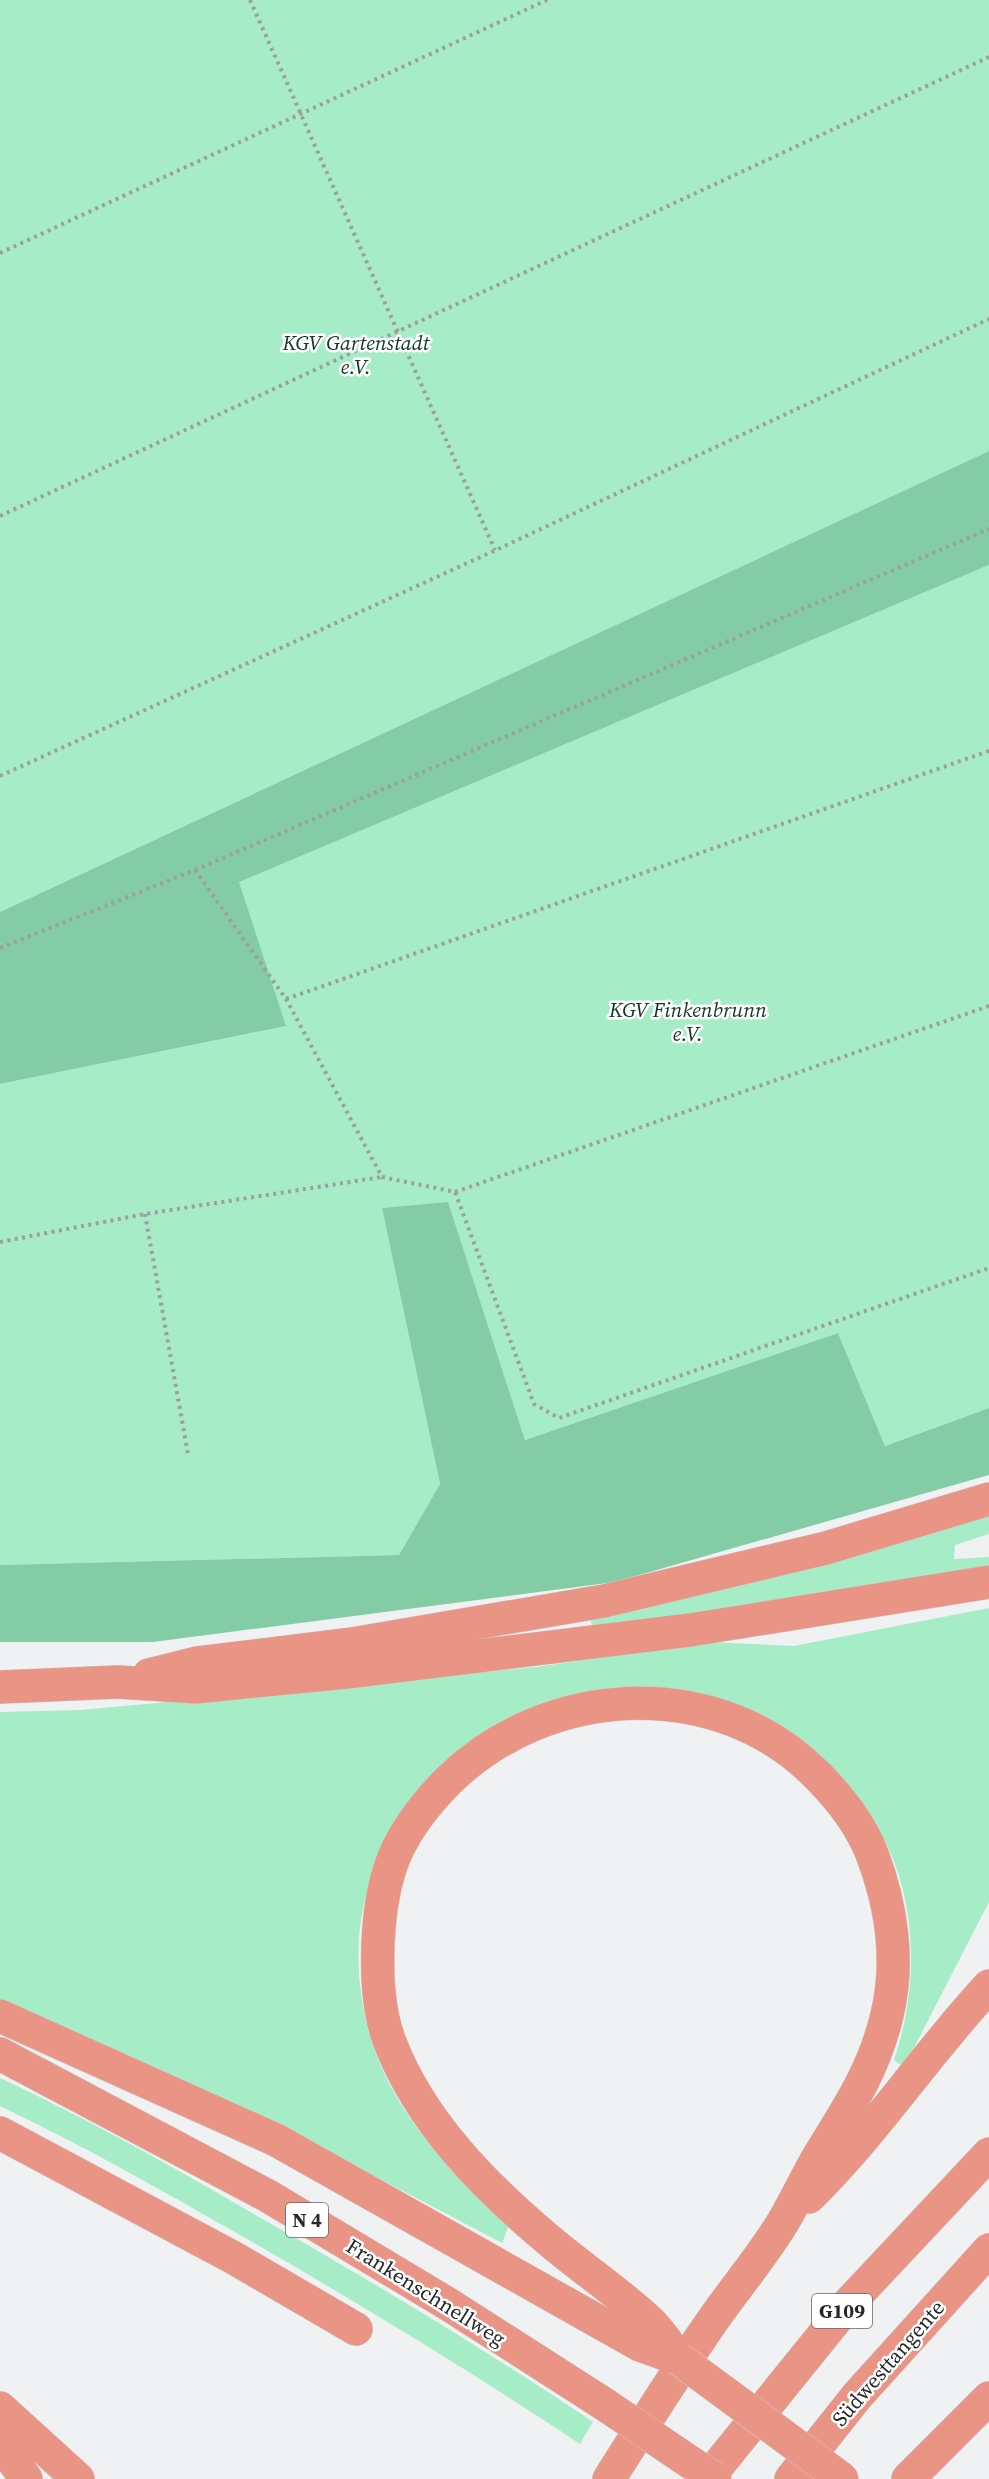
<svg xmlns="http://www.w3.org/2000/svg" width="989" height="2479" font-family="'Source Serif 4',serif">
  <rect width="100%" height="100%" fill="#eff1f3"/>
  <path fill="#a6ecc7" d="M0,0h989v451l-989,461z
    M989,565v843l-104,38 -47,-113 -313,107 -77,-237 -66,5 58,276 -41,71 -399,10v-481l286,-58 -48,-144z
    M989,1515v19l-34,11 -1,14 35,-2v11l-397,63 -1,-11 221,-52z
    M989,1608v294l-85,165 -10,-7c30,-87 23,-195 -41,-266 -23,-25 -45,-53 -75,-70 -91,-51 -186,-47 -276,1 -33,16 -63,39 -85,67 -11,15 -18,35 -27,52 -6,13 -15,26 -20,40 -19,52 -13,119 6,170 27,71 79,121 133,171l-7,18 -160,-84 -342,-159v-288l80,-2 306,-28 150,-15 171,-25 87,4z
    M0,2078c86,40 170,87 252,135 116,66 231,135 341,209l-13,22c-111,-74 -225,-143 -340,-209 -79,-45 -158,-90 -240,-129z"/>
  <path fill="#84cca6" d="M989,451v114l-750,317 47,144 -286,58v-172z
    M448,1202l77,238 313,-107 47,113 104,-38v67l-374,107 -462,60h-153v-77l399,-10 41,-71 -58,-276z"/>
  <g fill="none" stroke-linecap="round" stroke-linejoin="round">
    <defs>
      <path id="highway" d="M149,1675l48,-12 155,-19 252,-43 222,-53 163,-49
        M0,1687l118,-5 78,5 151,-15 343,-42 299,-48
        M0,2016l276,124 364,205 39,14
        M0,2054l268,142 180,108 156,100
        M0,2133l234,125 122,71
        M809,2197c66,-65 117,-143 180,-211
        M0,2408l78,71
        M0,2442l26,37
        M609,2479c31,-49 62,-98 95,-146 25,-38 56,-73 79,-111 13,-22 24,-46 37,-68 29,-47 54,-84 67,-139 13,-54 4,-111 -15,-161 -12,-31 -32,-56 -55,-79 -100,-101 -268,-92 -368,5 -24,24 -48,55 -59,88 -8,25 -11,50 -12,76 -1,32 0,65 11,96 31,82 96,147 162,202 32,27 68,51 98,79 12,11 21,26 30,38
        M707,2479l143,-177 139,-148
        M791,2479l66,-83 132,-146
        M908,2479l81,-81"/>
    </defs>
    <use href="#highway" stroke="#cbcbcb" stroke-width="34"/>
    <path stroke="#9c9e9f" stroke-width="4" stroke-dasharray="3 4.5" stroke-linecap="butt" d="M250,0l245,550
      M0,253l547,-253
      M0,516l989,-459
      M0,776l496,-226 493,-231
      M195,870l91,129 96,178 73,15 79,212 25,14 430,-150
      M0,948l195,-78 794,-341
      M286,999l703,-248
      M455,1192l534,-186
      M145,1214l43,240
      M0,1242l145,-28 237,-37"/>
    <use href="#highway" stroke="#ea9485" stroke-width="33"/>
    <defs>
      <path id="highway-bridge" d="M679,2359l163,120
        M604,2404l111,75"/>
    </defs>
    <use href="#highway-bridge" stroke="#cbcbcb" stroke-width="34" stroke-linecap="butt"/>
    <use href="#highway-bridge" stroke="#ea9485" stroke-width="33"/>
  </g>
  <g text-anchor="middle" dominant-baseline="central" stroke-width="5" stroke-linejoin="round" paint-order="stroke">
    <g fill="#fff" stroke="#666767" stroke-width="1.5">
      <rect x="286" y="2203" width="42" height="34" rx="4.5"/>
      <rect x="812" y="2294" width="60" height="34" rx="4.5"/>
    </g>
    <g font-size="20" font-weight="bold" fill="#252626">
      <text x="307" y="2220">N 4</text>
      <text x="842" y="2311">G109</text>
    </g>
    <g font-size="21" font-style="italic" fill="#143525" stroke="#fff">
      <text x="356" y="342">KGV Gartenstadt<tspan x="356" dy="24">e.V.</tspan></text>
      <text x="688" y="1009">KGV Finkenbrunn<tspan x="688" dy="24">e.V.</tspan></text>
    </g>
    <g font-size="21" fill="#252626" stroke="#fff">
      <text transform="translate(426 2292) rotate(32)">Frankenschnellweg</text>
      <text transform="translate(888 2363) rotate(-49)">Südwesttangente</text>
    </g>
  </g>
</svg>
